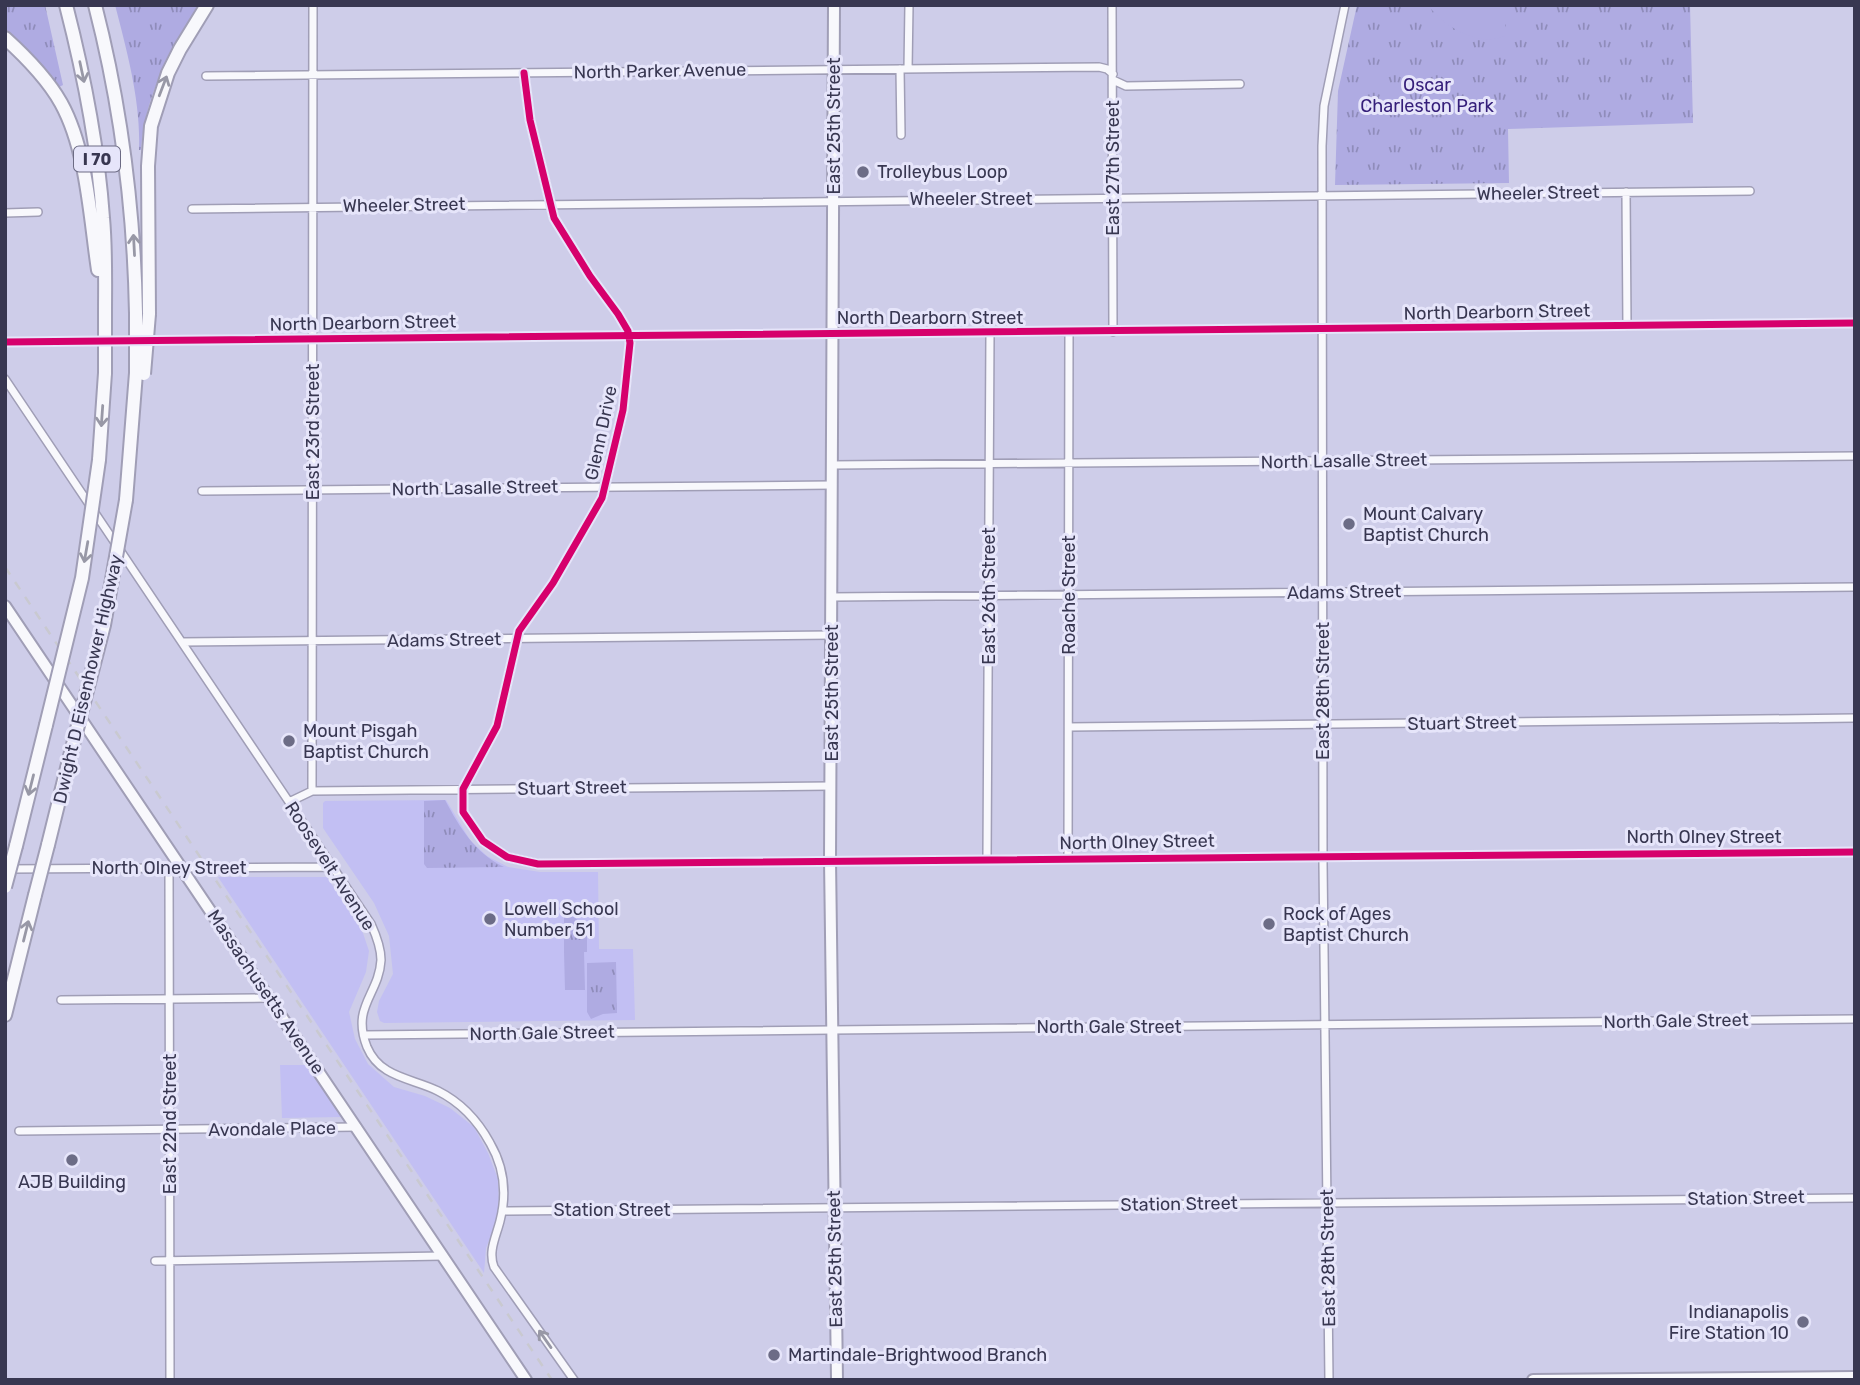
<svg xmlns="http://www.w3.org/2000/svg" width="1860" height="1385" font-family="Rubik,sans-serif">
  <defs>
    <pattern id="grass-tufts" width="24" height="20" patternUnits="userSpaceOnUse" patternTransform="scale(1.75)"><rect width="24" height="20" fill="#afabe2"/><path d="M3 7l-1-3M5 7V3M7 7l1-3M15 17l-1-3M17 17v-4M19 17l1-3" fill="none" stroke="#8f8cba"/></pattern>
  </defs>
  <rect width="100%" height="100%" fill="#cecde9"/>
  <path fill="#c2bff3" d="M446,800l24,40 17,16 21,11 32,5h58l1,77h34l2,71 -251,3 -4,-2 -3,-9 2,-11 14,-27 -4,-38 -15,-33 -51,-75v-25l2,-2z
    M218,877h109l36,56 6,18 -3,21 -17,40 6,27 13,25 26,23 31,9 25,12 24,19 14,26 10,26 1,22 -4,25 -9,22 -2,25z
    M280,1065h26l36,52 -60,1z"/>
  <path fill="url(#grass-tufts)" d="M5,5h40l18,80 -8,4 -22,-31 -28,-30z
    M115,5h83c-28,51 -52,85 -57,145h-2c2,-48 -12,-99 -24,-145z
    M1357,5h333l3,118 -185,6 1,54 -174,2 3,-94z
    M445,800c15,28 30,53 59,67l-77,1 -3,-4v-63z
    M573,912v4l14,13v23h-23v-39z
    M616,962l1,51 -14,1 -12,5 -4,-7v-49z"/>
  <path fill="#afabe2" d="M1428,5h77v31c-26,12 -62,-10 -77,-31z
    M564,952h20l1,38h-20z"/>
  <g fill="none" stroke-linecap="round" stroke-linejoin="round">
    <defs>
      <path id="street" d="M1112,5l1,327
        M900,69l1,66
        M908,69l1,-64
        M524,73l6,47 24,98 36,58 28,38 10,17 2,12 -7,67 -21,88 -49,85 -34,48 -22,95 -34,63v23l20,29 24,16 31,7 1317,-12
        M206,76l893,-9 8,2 6,5
        M1113,80l13,6 114,-2
        M1626,192l1,134
        M192,209l1558,-18
        M5,213l33,-1
        M5,342l1850,-19
        M5,379l366,545c5,11 10,24 10,36 -2,35 -30,46 -14,87 13,31 45,31 71,44 22,11 40,30 52,52 14,24 17,51 10,78 -4,16 -12,30 -6,46l80,113
        M833,465l1022,-9
        M202,491l630,-6
        M832,597l1023,-10
        M182,642l650,-7
        M1069,727l786,-9
        M312,791l519,-5
        M289,802l23,-11 1,-786
        M987,859l3,-526
        M1068,859l1,-527
        M169,868l1,512
        M8,869l325,-2
        M61,1000l208,-2
        M364,1035l1491,-16
        M19,1131l338,-4
        M502,1211l1353,-13
        M155,1261l288,-5
        M1329,1380l-6,-517 -1,-717 2,-40 21,-101"/>
      <path id="secondary" d="M834,5l-4,855 7,520
        M5,606l521,774
        M1533,1380l322,-3"/>
      <path id="highway" d="M66,5c18,70 32,141 37,213 3,32 2,65 2,97
        M95,5c26,101 39,204 41,308
        M5,38c21,19 42,40 56,65 26,47 29,114 37,167
        M149,314l-1,-148 3,-40 17,-53 12,-24 27,-44
        M99,460l6,-87
        M126,500l10,-127
        M48,845l21,-85
        M16,846l30,-121
        M5,1015l30,-120"/>
    </defs>
    <use href="#street" stroke="#a09eb6" stroke-width="10"/>
    <use href="#secondary" stroke="#a09eb6" stroke-width="14"/>
    <use href="#highway" stroke="#a09eb6" stroke-width="16"/>
    <use href="#street" stroke="#f8f8fc" stroke-width="7"/>
    <use href="#secondary" stroke="#f8f8fc" stroke-width="10"/>
    <use href="#highway" stroke="#f8f8fc" stroke-width="12"/>
    <path stroke="#c9c9d0" stroke-width="2.5" stroke-dasharray="9 9" stroke-linecap="butt" d="M5,567l547,813"/>
    <defs>
      <path id="highway-bridge" d="M105,373v-58
        M136,373v-60
        M144,374l5,-60
        M46,725l36,-147 17,-118
        M69,760l35,-135 22,-125
        M5,887l11,-41
        M35,895l13,-50"/>
    </defs>
    <use href="#highway-bridge" stroke="#a09eb6" stroke-width="16" stroke-linecap="butt"/>
    <use href="#highway-bridge" stroke="#f8f8fc" stroke-width="12"/>
    <defs>
      <path id="cycleway" d="M524,73l6,47 24,98 36,58 28,38 10,17 2,12 -7,67 -21,88 -49,85 -34,48 -22,95 -34,63v23l20,29 24,16 31,7 1317,-12
        M5,342l1850,-19"/>
    </defs>
    <use href="#cycleway" stroke="#e6e5fa" stroke-width="11"/>
    <use href="#cycleway" stroke="#d6006c" stroke-width="7"/>
  </g>
  <defs><path id="oneway-shaft" d="M-6 0H5M1.5-3L5.5 0L1.5 3" fill="none" stroke-width="1.6" stroke-linecap="round" stroke-linejoin="round" transform="scale(1.75)"/></defs>
  <g stroke="#9898a6">
    <use href="#oneway-shaft" transform="translate(82 72) rotate(78)"/>
    <use href="#oneway-shaft" transform="translate(163 86) rotate(-69)"/>
    <use href="#oneway-shaft" transform="translate(134 245) rotate(-93)"/>
    <use href="#oneway-shaft" transform="translate(102 416) rotate(94)"/>
    <use href="#oneway-shaft" transform="translate(86 552) rotate(100)"/>
    <use href="#oneway-shaft" transform="translate(31 785) rotate(104)"/>
    <use href="#oneway-shaft" transform="translate(26 931) rotate(-76)"/>
    <use href="#oneway-shaft" transform="translate(545 1339) rotate(-125)"/>
  </g>
  <g fill="#6c6c86" stroke="#e6e5fa" stroke-width="2.5">
    <circle cx="863" cy="172" r="7"/>
    <circle cx="1349" cy="524" r="7"/>
    <circle cx="289" cy="741" r="7"/>
    <circle cx="490" cy="919" r="7"/>
    <circle cx="1269" cy="924" r="7"/>
    <circle cx="72" cy="1160" r="7"/>
    <circle cx="1803" cy="1322" r="7"/>
    <circle cx="774" cy="1355" r="7"/>
  </g>
  <g text-anchor="middle" dominant-baseline="central" stroke-width="6" stroke-linejoin="round" paint-order="stroke">
    <rect fill="#e6e5fa" stroke="#6c6b84" stroke-width="2" x="74" y="146.5" width="46" height="25" rx="5"/>
    <g font-size="16" font-weight="bold" fill="#383751">
      <text x="97" y="159">I 70</text>
    </g>
    <g font-size="18" fill="#383751" stroke="#e6e5fa">
      <text transform="translate(660 71) rotate(-1)">North Parker Avenue</text>
      <text transform="translate(834 126) rotate(-90)">East 25th Street</text>
      <text transform="translate(1113 168) rotate(-90)">East 27th Street</text>
      <text transform="translate(1538 193) rotate(-1)">Wheeler Street</text>
      <text x="971" y="199">Wheeler Street</text>
      <text transform="translate(404 205) rotate(-1)">Wheeler Street</text>
      <text transform="translate(1497 312) rotate(-1)">North Dearborn Street</text>
      <text x="930" y="318">North Dearborn Street</text>
      <text transform="translate(363 323) rotate(-1)">North Dearborn Street</text>
      <text transform="translate(313 432) rotate(-90)">East 23rd Street</text>
      <text transform="translate(601 433) rotate(-78)">Glenn Drive</text>
      <text transform="translate(1344 461) rotate(-1)">North Lasalle Street</text>
      <text transform="translate(475 488) rotate(-1)">North Lasalle Street</text>
      <text transform="translate(1344 592) rotate(-1)">Adams Street</text>
      <text transform="translate(1069 595) rotate(-90)">Roache Street</text>
      <text transform="translate(989 596) rotate(-90)">East 26th Street</text>
      <text transform="translate(444 640) rotate(-1)">Adams Street</text>
      <text transform="translate(88 679) rotate(-77)">Dwight D Eisenhower Highway</text>
      <text transform="translate(1323 691) rotate(-90)">East 28th Street</text>
      <text transform="translate(832 693) rotate(-90)">East 25th Street</text>
      <text transform="translate(1462 723) rotate(-1)">Stuart Street</text>
      <text transform="translate(572 788) rotate(-1)">Stuart Street</text>
      <text x="1704" y="837">North Olney Street</text>
      <text transform="translate(1137 842) rotate(-1)">North Olney Street</text>
      <text transform="translate(330 866) rotate(57)">Roosevelt Avenue</text>
      <text x="169" y="868">North Olney Street</text>
      <text transform="translate(266 992) rotate(56)">Massachusetts Avenue</text>
      <text transform="translate(1676 1021) rotate(-1)">North Gale Street</text>
      <text x="1109" y="1027">North Gale Street</text>
      <text transform="translate(542 1033) rotate(-1)">North Gale Street</text>
      <text transform="translate(170 1124) rotate(-90)">East 22nd Street</text>
      <text transform="translate(272 1129) rotate(-1)">Avondale Place</text>
      <text transform="translate(1746 1198) rotate(-1)">Station Street</text>
      <text transform="translate(1179 1204) rotate(-1)">Station Street</text>
      <text x="612" y="1210">Station Street</text>
      <text transform="translate(1328 1258) rotate(-91)">East 28th Street</text>
      <text transform="translate(835 1259) rotate(-91)">East 25th Street</text>
    </g>
    <g font-size="18" fill="#351f7a" stroke="#e6e5fa">
      <text x="1427" y="85">Oscar<tspan x="1427" dy="21">Charleston Park</tspan></text>
    </g>
    <g font-size="18" fill="#383751" stroke="#e6e5fa" text-anchor="start">
      <text x="877" y="172">Trolleybus Loop</text>
      <text x="1363" y="514">Mount Calvary<tspan x="1363" dy="21">Baptist Church</tspan></text>
      <text x="303" y="731">Mount Pisgah<tspan x="303" dy="21">Baptist Church</tspan></text>
      <text x="504" y="909">Lowell School<tspan x="504" dy="21">Number 51</tspan></text>
      <text x="1283" y="914">Rock of Ages<tspan x="1283" dy="21">Baptist Church</tspan></text>
      <text x="72" y="1182" text-anchor="middle">AJB Building</text>
      <text x="1789" y="1312" text-anchor="end">Indianapolis<tspan x="1789" dy="21">Fire Station 10</tspan></text>
      <text x="788" y="1355">Martindale-Brightwood Branch</text>
    </g>
  </g>
  <rect width="1860" height="1385" fill="none" stroke="#383751" stroke-width="14"/>
</svg>
